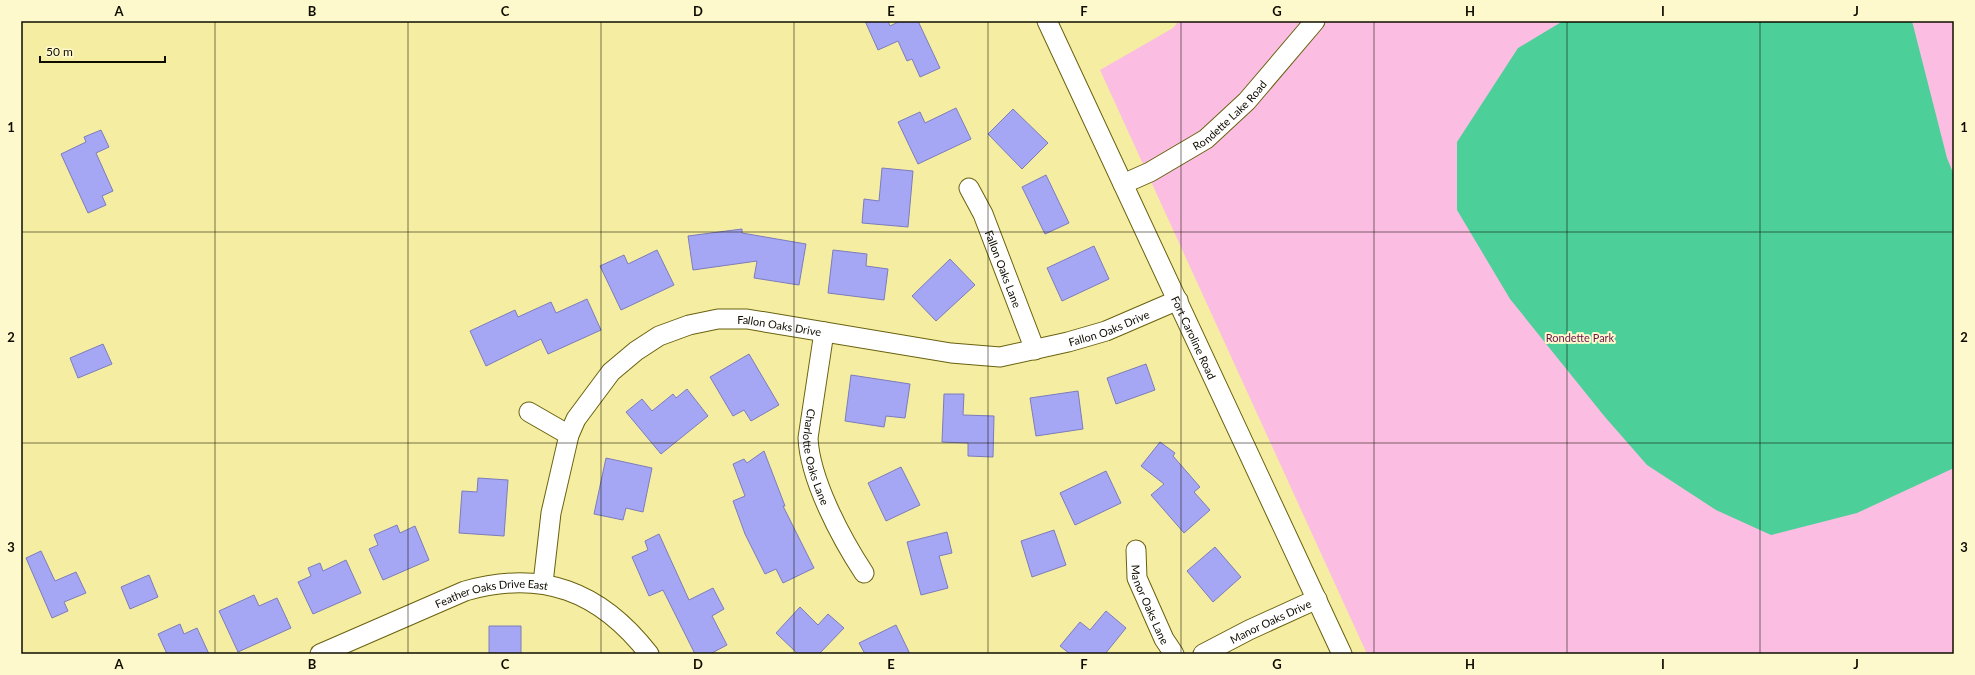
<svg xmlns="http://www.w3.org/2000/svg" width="1975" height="675" font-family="Lato,sans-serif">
  <rect width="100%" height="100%" fill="#f5eda1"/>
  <path fill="#fbbee2" d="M1179,21h775v633h-587l-267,-584 73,-42z"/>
  <path fill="#4dcf9a" d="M1563,21h349l35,137 7,17v293l-97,45 -86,22 -55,-25 -69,-45 -42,-48 -95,-118 -53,-89v-68l61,-94z"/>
  <path fill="#a6a7f4" stroke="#7c7cbc" d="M865,21h23l2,5 10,-5h18l22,47 -20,9 -8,-18 -5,2 -9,-20 -20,9z
    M956,108l15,31 -53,25 -20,-42 22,-10 5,11z
    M1013,109l35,34 -26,26 -34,-35z
    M101,130l8,17 -13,6 17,38 -11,5 4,9 -18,8 -27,-59 25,-12 -2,-5z
    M882,168l31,3 -5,56 -46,-4 2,-24 15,2z
    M1046,175l23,48 -24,11 -23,-47z
    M742,229v4l64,11 -7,41 -45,-7 3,-17 -64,9 -5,-34z
    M1094,246l15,33 -47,22 -15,-33z
    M657,250l17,35 -53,25 -21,-44 24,-11 4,9z
    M833,250l34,4 -1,12 22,3 -4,31 -56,-7z
    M950,259l25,26 -39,36 -24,-25z
    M587,299l14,31 -53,24 -7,-15 -55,27 -16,-35 45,-21 3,7 33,-15 5,11z
    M103,344l9,20 -34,14 -8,-20z
    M749,354l30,51 -28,16 -7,-11 -11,6 -23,-39z
    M1146,364l9,26 -39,14 -9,-26z
    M851,375l59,9 -5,34 -19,-2 -2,11 -39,-6z
    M687,389l21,27 -47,38 -35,-42 16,-13 10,12 21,-17 3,4z
    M1078,391l5,38 -47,7 -6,-38z
    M944,394h20l-1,21 31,1 -1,41 -25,-1v-13l-26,-1z
    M1160,442l15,11 -2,3 27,31 -6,5 16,18 -26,23 -33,-38 13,-11 -23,-18z
    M764,451l21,55h-2l31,62 -31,15 -7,-14 -11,5 -20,-40 -12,-33 12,-5 -12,-32 11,-5 3,4z
    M606,458l46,10 -9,44 -17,-4 -3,12 -29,-6z
    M901,467l19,38 -34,16 -18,-38z
    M1106,471l15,32 -46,22 -15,-32z
    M478,478l30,2 -4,56 -45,-3 3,-42 15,1z
    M397,525l3,8 15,-7 14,34 -46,20 -14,-31 9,-4 -4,-10z
    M1054,530l12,35 -34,12 -11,-36z
    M947,532l5,21 -13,3 9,32 -27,7 -14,-53z
    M659,534l30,66 24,-12 11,21 -12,7 15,29 -17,9h-15l-32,-64 -14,6 -17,-39 16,-7 -3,-9z
    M1215,547l26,30 -28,25 -26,-31z
    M41,551l14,30 21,-9 10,21 -22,9 4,9 -16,7 -26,-60z
    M346,560l15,33 -48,21 -15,-32 13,-6 -3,-8 12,-5 3,8z
    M149,575l9,22 -28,12 -9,-22z
    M254,595l5,11 18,-8 14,30 -53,24 -19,-41z
    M800,607l18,18 10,-11 16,14 -25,26h-21l-22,-21z
    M1106,611l20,17 -21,26h-35l-10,-8 20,-24 10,8z
    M180,624l4,10 13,-6 12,26h-42l-9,-20z
    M896,625l14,29h-45l-6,-11z
    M489,626h32v28h-32z"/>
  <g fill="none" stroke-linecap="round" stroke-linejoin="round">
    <defs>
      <g id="minor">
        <path id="s1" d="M1047,21l295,633"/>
        <path id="s2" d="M1123,184l27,-12 56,-33 41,-38 68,-80"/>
        <path id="s3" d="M969,188l14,26 52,136"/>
        <path id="s4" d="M824,332l-16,106c2,42 33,100 56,135"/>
        <path d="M529,412l40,23"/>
        <path id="s5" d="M1136,550l1,28 27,61 10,15"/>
        <path id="s6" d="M543,583l8,-70 18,-78 7,-16 35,-47 25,-21 23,-15 30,-11 29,-6h29l204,34 49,4 68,-15 38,-11 72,-31"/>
        <path id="s7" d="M320,654l145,-63c77,-22 135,0 184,63"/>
        <path id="s8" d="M1203,654l46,-24 68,-31"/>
      </g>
    </defs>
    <use href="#minor" stroke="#69610f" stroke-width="21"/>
    <use href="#minor" stroke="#fff" stroke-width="19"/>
  </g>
  <path fill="none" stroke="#0f0c00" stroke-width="1" stroke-opacity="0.55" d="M215,21v633M408,21v633M601,21v633M794,21v633M988,21v633M1181,21v633M1374,21v633M1567,21v633M1760,21v633M21,232h1933M21,443h1933"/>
  <g text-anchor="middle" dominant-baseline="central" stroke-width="4" stroke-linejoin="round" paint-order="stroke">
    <g font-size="11" fill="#0f0c00" stroke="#fef9cd">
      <text stroke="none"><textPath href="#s2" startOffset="128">Rondette Lake Road</textPath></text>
      <text stroke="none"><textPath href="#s3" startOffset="88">Fallon Oaks Lane</textPath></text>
      <text stroke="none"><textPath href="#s6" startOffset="410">Fallon Oaks Drive</textPath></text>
      <text stroke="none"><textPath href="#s6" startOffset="746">Fallon Oaks Drive</textPath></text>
      <text stroke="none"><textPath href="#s1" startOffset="349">Fort Caroline Road</textPath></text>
      <text stroke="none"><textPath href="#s4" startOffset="127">Charlotte Oaks Lane</textPath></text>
      <text stroke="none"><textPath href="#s7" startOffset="184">Feather Oaks Drive East</textPath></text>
      <text stroke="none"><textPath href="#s5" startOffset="57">Manor Oaks Lane</textPath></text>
      <text stroke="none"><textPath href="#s8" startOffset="75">Manor Oaks Drive</textPath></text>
    </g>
    <g font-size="11" fill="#6a1551" stroke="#fef9cd">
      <text x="1580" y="337">Rondette Park</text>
    </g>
  </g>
  <rect width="1975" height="675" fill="none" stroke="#fef9cd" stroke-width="44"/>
  <path d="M40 56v6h125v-6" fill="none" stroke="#0f0c00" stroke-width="2"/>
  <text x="46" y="56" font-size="12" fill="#0f0c00" stroke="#fef9cd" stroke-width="3" paint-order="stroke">50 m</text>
  <rect x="22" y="22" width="1931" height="631" fill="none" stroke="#0f0c00" stroke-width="1.5"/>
  <g font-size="13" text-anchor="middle" font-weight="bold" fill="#0f0c00">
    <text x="119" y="16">A</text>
    <text x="312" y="16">B</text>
    <text x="505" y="16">C</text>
    <text x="698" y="16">D</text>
    <text x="891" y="16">E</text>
    <text x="1084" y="16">F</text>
    <text x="1277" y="16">G</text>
    <text x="1470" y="16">H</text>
    <text x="1663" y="16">I</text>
    <text x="1856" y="16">J</text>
    <text x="11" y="132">1</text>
    <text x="1964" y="132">1</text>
    <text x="11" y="342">2</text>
    <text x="1964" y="342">2</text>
    <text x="11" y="552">3</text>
    <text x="1964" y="552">3</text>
    <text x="119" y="669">A</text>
    <text x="312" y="669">B</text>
    <text x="505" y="669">C</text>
    <text x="698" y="669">D</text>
    <text x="891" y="669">E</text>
    <text x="1084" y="669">F</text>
    <text x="1277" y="669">G</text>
    <text x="1470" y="669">H</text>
    <text x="1663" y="669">I</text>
    <text x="1856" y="669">J</text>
  </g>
</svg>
